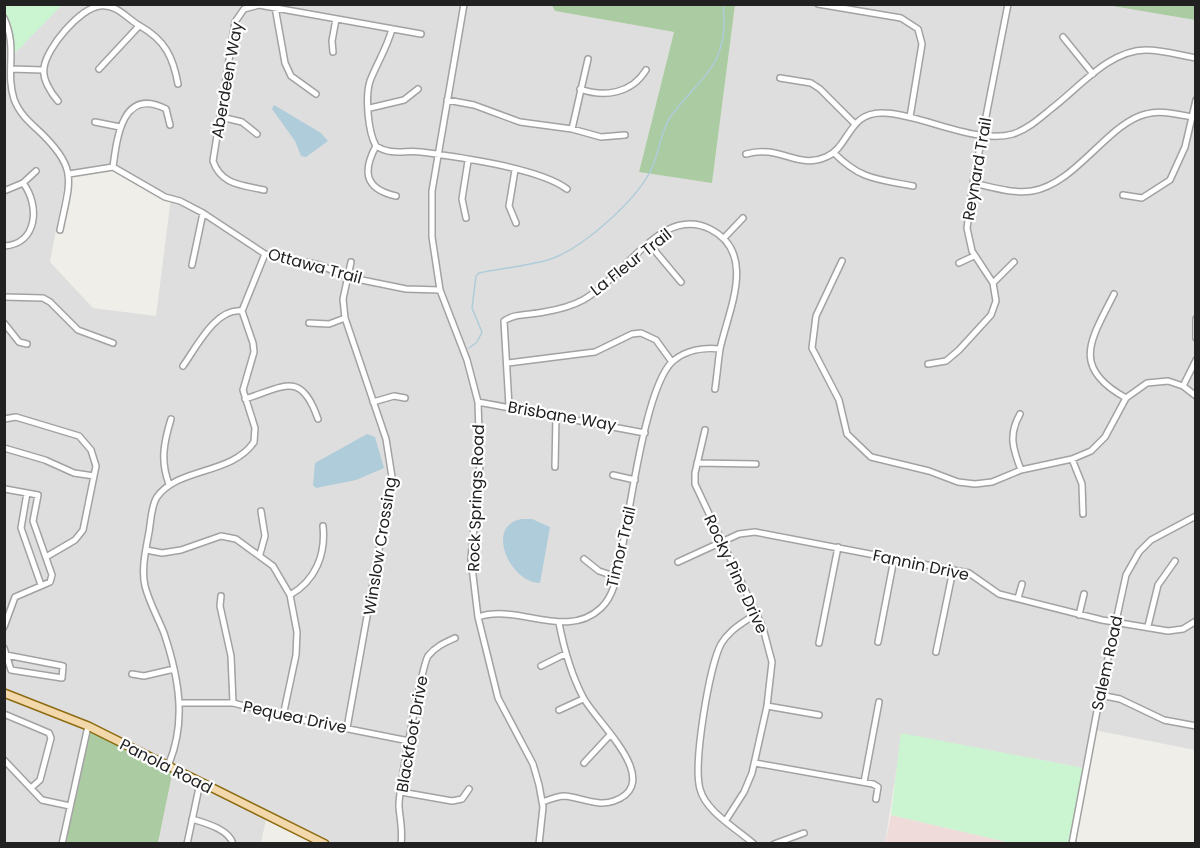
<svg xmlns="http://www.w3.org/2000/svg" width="1200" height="848" font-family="Poppins,sans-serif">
  <rect width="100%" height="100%" fill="#f0eee9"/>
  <path fill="#dfdede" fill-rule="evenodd" d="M62,4h490l3,7 119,21 -35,140 73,10 23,-177 372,-1 88,16v730l-101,-20 -5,39 -187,-35 -17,109 -559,1 -59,-30 -6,29 -103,1 15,-74 -89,-44 -19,117h-60l-1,-822 11,32zM106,168l18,3 47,27 -15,118 -63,-8 -43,-46 17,-91z"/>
  <path fill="#efdcda" d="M891,815l120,28 -126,1z"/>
  <path fill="#abcba2" d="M552,5h183l-23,178 -73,-11 35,-140 -119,-21z
    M1107,5h88v15z
    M84,725l89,45 -15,73 -92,1z"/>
  <path fill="#cbf4d1" d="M4,5h58l-48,49 -9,-33z
    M901,733l188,36 -15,74h-63l-120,-28z"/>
  <path fill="#aeccd9" d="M274,105l47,28 7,8 -22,16 -5,-1 -6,-15 -23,-32z
    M367,434l8,3 9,31 -28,12 -40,8 -3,-3 2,-22z
    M522,519h10l18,8 -10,56c-30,0 -56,-58 -18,-64z"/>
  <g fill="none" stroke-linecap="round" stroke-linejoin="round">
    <path stroke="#aeccd9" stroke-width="1.5" d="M469,348l8,-6 5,-10 -10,-24 4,-32 3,-3c23,-5 50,-7 72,-14 33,-12 83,-57 99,-87 10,-18 9,-39 21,-56 31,-42 59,-50 52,-112"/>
    <defs>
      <path id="minor" d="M464,4l-32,187v46l8,53 27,70 11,42 2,62 -9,95 7,58 20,81 35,66 6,21 4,22 -4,37
        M818,4l83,14 17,11 4,15 -12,73
        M275,7l10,56 6,13 25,18
        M4,18c14,30 1,53 10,81 5,14 15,23 25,32 40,38 31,49 21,99
        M392,29c-5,19 -15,34 -22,52 -5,16 -2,51 6,65 15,10 29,4 45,6 37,5 118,16 146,37
        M1063,37l30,37
        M333,52l-1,-11 4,-22
        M11,69l32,1
        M99,69l40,-43
        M780,78l31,5 9,6 34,34
        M580,89c25,9 52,4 66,-19
        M447,100l27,5 46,17 52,7 29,8 24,-2
        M58,101c-7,-8 -16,-22 -14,-33 2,-20 36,-60 56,-62 18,-2 27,13 40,20 25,14 33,31 38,58
        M370,108l34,-8 14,-11
        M221,117l21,5 15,12
        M95,122l25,5
        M572,129l16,-70
        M376,146c-14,26 -11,43 20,50
        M834,153c27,27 43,26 79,33
        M746,154c34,-10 51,16 80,3 24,-10 22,-46 58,-44 37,1 92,32 129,21 15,-5 27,-16 38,-25 28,-21 58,-59 95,-59 16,0 33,5 50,8
        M113,167c4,-31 10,-80 53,-58l4,16
        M515,170l-6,36 7,17
        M69,174l44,-7 52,30 15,4 23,12 62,41 55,11 27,12 59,12 34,1
        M973,183c19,4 40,11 59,8 44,-7 76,-68 114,-77 15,-4 31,0 46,3
        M264,190c-22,-5 -43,-5 -51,-29l22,-139 9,-13 15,-4 162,29
        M4,191l19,-8 13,-12
        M1123,195l19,3 28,-18 15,-33 11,-47
        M466,218l-4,-19 6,-38
        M724,238l19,-20
        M650,245l31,37
        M4,246c34,-2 36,-41 19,-63
        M842,261l-26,55 -4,32 27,52 8,34 24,23 58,14 29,11 17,2 17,-2 29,-12 51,-11 19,-8 14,-14 21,-39 21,-15 21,-2 15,5 13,10
        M959,263l15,-7
        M192,265l11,-52
        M993,283l21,-21
        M1114,294c-23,46 -44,73 12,104
        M4,297l39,1 7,4 28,28 35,13
        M1196,319v19
        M4,323l15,19 8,2
        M309,323l20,1 16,-6
        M508,363l87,-11 37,-18 9,-1 15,7 16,22
        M928,364l18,-3 13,-11 32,-35 5,-14 -3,-18 -21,-32 -5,-23 6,-45 35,-179
        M183,366c13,-18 33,-59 59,-55
        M1183,386l13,-26
        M245,399c41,-13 56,-28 73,20
        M373,402l21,-6 11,2
        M478,402l167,31
        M509,406l-5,-85c11,-8 27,-6 40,-9 12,-2 28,-6 39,-12 31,-18 53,-52 84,-70 14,-7 29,-8 43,-1 48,24 18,82 10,120 -2,13 -3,27 -5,40
        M1020,414c-12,21 -7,35 1,56
        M4,419l12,-2 63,19 12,14 5,16 -13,64 -8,10 -29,17
        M705,430l-10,43v11l68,144 9,34 -5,44 -15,67 -8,19 -18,28
        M4,448l41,12 29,13 20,3
        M1072,459l10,25 1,30
        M697,463l59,1
        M555,467l1,-51
        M613,475l22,5
        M169,484c-9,-23 -5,-42 2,-65
        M27,493l-6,35 20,57
        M146,550l16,3 19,-3 40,-14 15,3 37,27 17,29 7,37 -1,23 -13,61
        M260,554l5,-18 -4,-25
        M584,559l15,12 18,6
        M678,562l61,-28 16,-2 214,41 30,21 103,26 66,11 15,-2 13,-8
        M290,595c25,-14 36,-40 33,-69
        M221,596l-1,10 11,50 2,47
        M1018,598l4,-14
        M1079,615l5,-21
        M478,617c40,-14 88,24 123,-9 15,-14 17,-39 21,-59 8,-39 24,-165 51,-188 13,-11 31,-14 47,-12
        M1148,626l10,-41 17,-24
        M4,627l11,-30 35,-15 2,-7 -19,-54 5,-26 -33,-6
        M878,642l16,-83
        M819,643l19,-96
        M4,648l7,22 51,8 1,-12 -57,-11
        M936,652l17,-82
        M541,666l24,-12
        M132,674l12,2 30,-7
        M1100,695l20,4 44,21 32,6
        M181,703h52l50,13 126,25
        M767,706l52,9
        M559,710l24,-11
        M4,714l45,19 2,5 -11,42 -9,8
        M347,728l45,-251 -6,-38 -41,-121 -2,-19 8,-37
        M4,760l38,40 28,6
        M584,763l25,-27
        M755,763l118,21 5,3 -2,12
        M168,766c19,-44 11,-88 -4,-133 -6,-15 -15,-31 -19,-47 -4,-17 1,-37 4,-54 2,-11 2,-26 8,-35 21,-30 75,-22 97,-55l1,-14 -12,-38 11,-38 -1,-9 -11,-32 23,-57
        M864,782l15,-80
        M401,792l51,9 10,-2 7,-10
        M542,802c7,-2 15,-6 22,-6 16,1 34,11 50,5 52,-19 -19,-80 -31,-104 -12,-23 -19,-48 -24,-74
        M192,819c13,4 37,10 41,25
        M62,844l26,-118
        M187,844l13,-61
        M401,844c2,-15 -1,-24 -2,-37 -1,-15 23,-141 29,-151 7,-9 16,-13 27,-18
        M754,844c-18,-16 -48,-32 -54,-55 -7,-25 9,-122 21,-145 9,-15 21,-20 34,-30
        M774,844l30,-11
        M1072,844l28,-149 26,-120 13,-23 12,-12 45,-24"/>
      <path id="major" d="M4,693l84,33 237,118"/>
    </defs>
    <use href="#minor" stroke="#a2a2a2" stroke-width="8"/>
    <use href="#major" stroke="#8d6c11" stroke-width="10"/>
    <use href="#minor" stroke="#fff" stroke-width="5"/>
    <use href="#major" stroke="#f2d8ab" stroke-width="7"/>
  </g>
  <g text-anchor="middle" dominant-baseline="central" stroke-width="4.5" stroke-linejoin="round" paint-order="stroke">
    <g font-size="16" fill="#212121" stroke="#fff">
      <text transform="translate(227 80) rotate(-80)">Aberdeen Way</text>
      <text transform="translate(977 169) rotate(-80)">Reynard Trail</text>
      <text transform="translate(631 262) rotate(-38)">La Fleur Trail</text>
      <text transform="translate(315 266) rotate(15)">Ottawa Trail</text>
      <text transform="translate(562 416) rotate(10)">Brisbane Way</text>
      <text transform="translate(476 498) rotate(-88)">Rock Springs Road</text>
      <text transform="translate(380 546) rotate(-81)">Winslow Crossing</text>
      <text transform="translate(621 547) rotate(-77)">Timor Trail</text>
      <text transform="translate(921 565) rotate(12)">Fannin Drive</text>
      <text transform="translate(736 574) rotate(65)">Rocky Pine Drive</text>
      <text transform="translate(1107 663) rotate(-78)">Salem Road</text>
      <text transform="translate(295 717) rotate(12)">Pequea Drive</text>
      <text transform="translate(412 734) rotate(-80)">Blackfoot Drive</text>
      <text transform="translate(166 766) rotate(27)">Panola Road</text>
    </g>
  </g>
  <rect width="1200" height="848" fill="none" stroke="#212121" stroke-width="12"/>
</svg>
